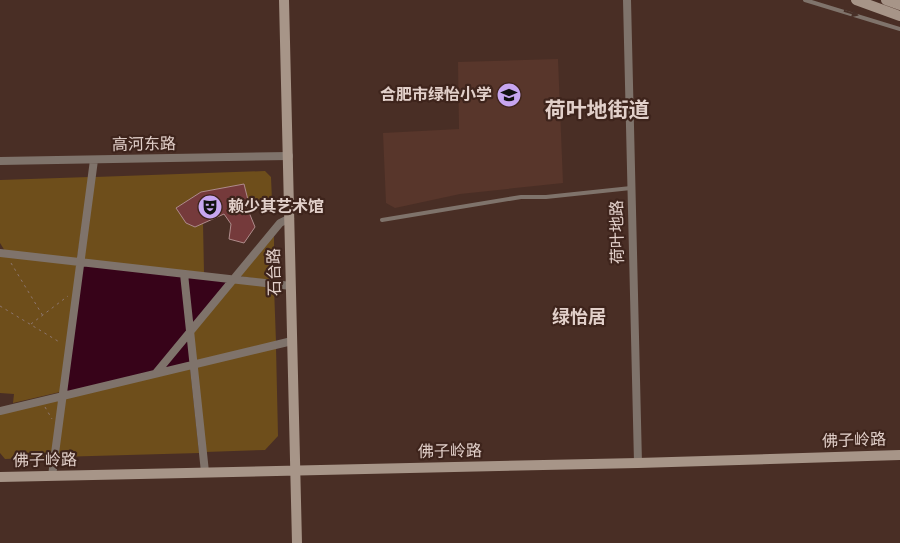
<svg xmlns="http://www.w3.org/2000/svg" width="900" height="543" font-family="'Sofia Sans Condensed','Noto Sans SC',sans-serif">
  <rect width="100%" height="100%" fill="#492e25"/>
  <path fill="#58362b" d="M558,59l5,124 -103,11 -65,14 -9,-5 -3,-70 76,-4 -1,-67z"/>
  <path fill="#6e4e1b" d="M265,171l6,6 1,24 -26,4 2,-5 -4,-16 -43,8 -25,16 10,15 9,4 8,-4 1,50 -120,-13 11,-83z
    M89,177l-12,82 -72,-8 -5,-8v-63z
    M274,236v45l-35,-5z
    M0,256l77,9 -17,127 -47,11 1,-9 -14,-1z
    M234,282l40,5 2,55 -81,19 -2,-30z
    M276,347l2,89 -13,14 -60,2 -9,-85z
    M190,368l9,85 -142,4 8,-60z
    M59,399l-7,58 -47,2 -5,-6v-40z"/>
  <path fill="#370319" d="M83,266l98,10 9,87 -124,29z
    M188,277l43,4 -39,47z"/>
  <path fill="#753a3b" stroke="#af8c8b" d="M244,184l4,16 -2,5 9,22 -11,16 -15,-4 2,-15 -7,-10 -29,13 -9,-4 -10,-15 25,-16z"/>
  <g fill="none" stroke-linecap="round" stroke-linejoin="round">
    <path stroke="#8d766f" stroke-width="1" stroke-dasharray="2.5 4" stroke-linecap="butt" d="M11,263l32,53
      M0,306l61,37
      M31,324l37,-28
      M45,407l7,12"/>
    <path stroke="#7f736b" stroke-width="4" d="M805,0l95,29
      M382,220l139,-23h25l85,-9"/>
    <path stroke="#7f736b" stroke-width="8" d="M627,0l11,463
      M0,161l289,-5
      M0,253l291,33
      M184,274l21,198
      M156,373l124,-150 10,-5
      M0,411l292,-70
      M52,476l42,-316"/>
    <path stroke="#a79588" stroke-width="10" d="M284,0l13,543
      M856,0l44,16
      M886,0l14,5
      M0,477l638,-14 262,-8"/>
  </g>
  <defs><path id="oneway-solid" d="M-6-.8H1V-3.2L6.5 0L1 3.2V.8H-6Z" transform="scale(1.25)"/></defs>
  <use fill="#483028" href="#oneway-solid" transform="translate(851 13) rotate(17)"/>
  <defs>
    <symbol id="school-disc" viewBox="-11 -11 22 22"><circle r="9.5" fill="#c7a6f0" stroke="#3e241c"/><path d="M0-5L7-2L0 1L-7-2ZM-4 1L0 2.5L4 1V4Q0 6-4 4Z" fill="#111"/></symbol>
    <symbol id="theatre-disc" viewBox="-11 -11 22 22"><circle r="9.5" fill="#c7a6f0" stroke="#3e241c"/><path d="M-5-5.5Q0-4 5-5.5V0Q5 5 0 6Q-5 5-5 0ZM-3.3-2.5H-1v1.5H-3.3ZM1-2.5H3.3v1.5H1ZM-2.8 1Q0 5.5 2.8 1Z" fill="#111"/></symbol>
  </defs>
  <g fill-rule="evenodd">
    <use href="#school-disc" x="495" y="81" width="28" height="28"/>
    <use href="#theatre-disc" x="196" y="193" width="28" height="28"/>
  </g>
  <g text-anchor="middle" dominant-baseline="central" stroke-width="4.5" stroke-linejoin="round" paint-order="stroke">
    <g font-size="16" font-weight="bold" fill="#e2d0ca" stroke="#3e241c" text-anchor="end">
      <text x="492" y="95">合肥市绿怡小学</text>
      <text x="228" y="207" text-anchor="start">赖少其艺术馆</text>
    </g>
    <g font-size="16" fill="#e2d0ca" stroke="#3e241c">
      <text transform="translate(144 145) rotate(-1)">高河东路</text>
      <text transform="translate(618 232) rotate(-91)">荷叶地路</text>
      <text transform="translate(275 272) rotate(-91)">石台路</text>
      <text transform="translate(854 441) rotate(-2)">佛子岭路</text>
      <text transform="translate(450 452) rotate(-1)">佛子岭路</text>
      <text transform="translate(45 461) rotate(-1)">佛子岭路</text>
    </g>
    <g font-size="18" font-weight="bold" fill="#e2d0ca" stroke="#3e241c">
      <text x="579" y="317">绿怡居</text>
    </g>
    <g font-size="21" font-weight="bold" fill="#e2d0ca" stroke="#3e241c">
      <text x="597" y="110">荷叶地街道</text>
    </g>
  </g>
</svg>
